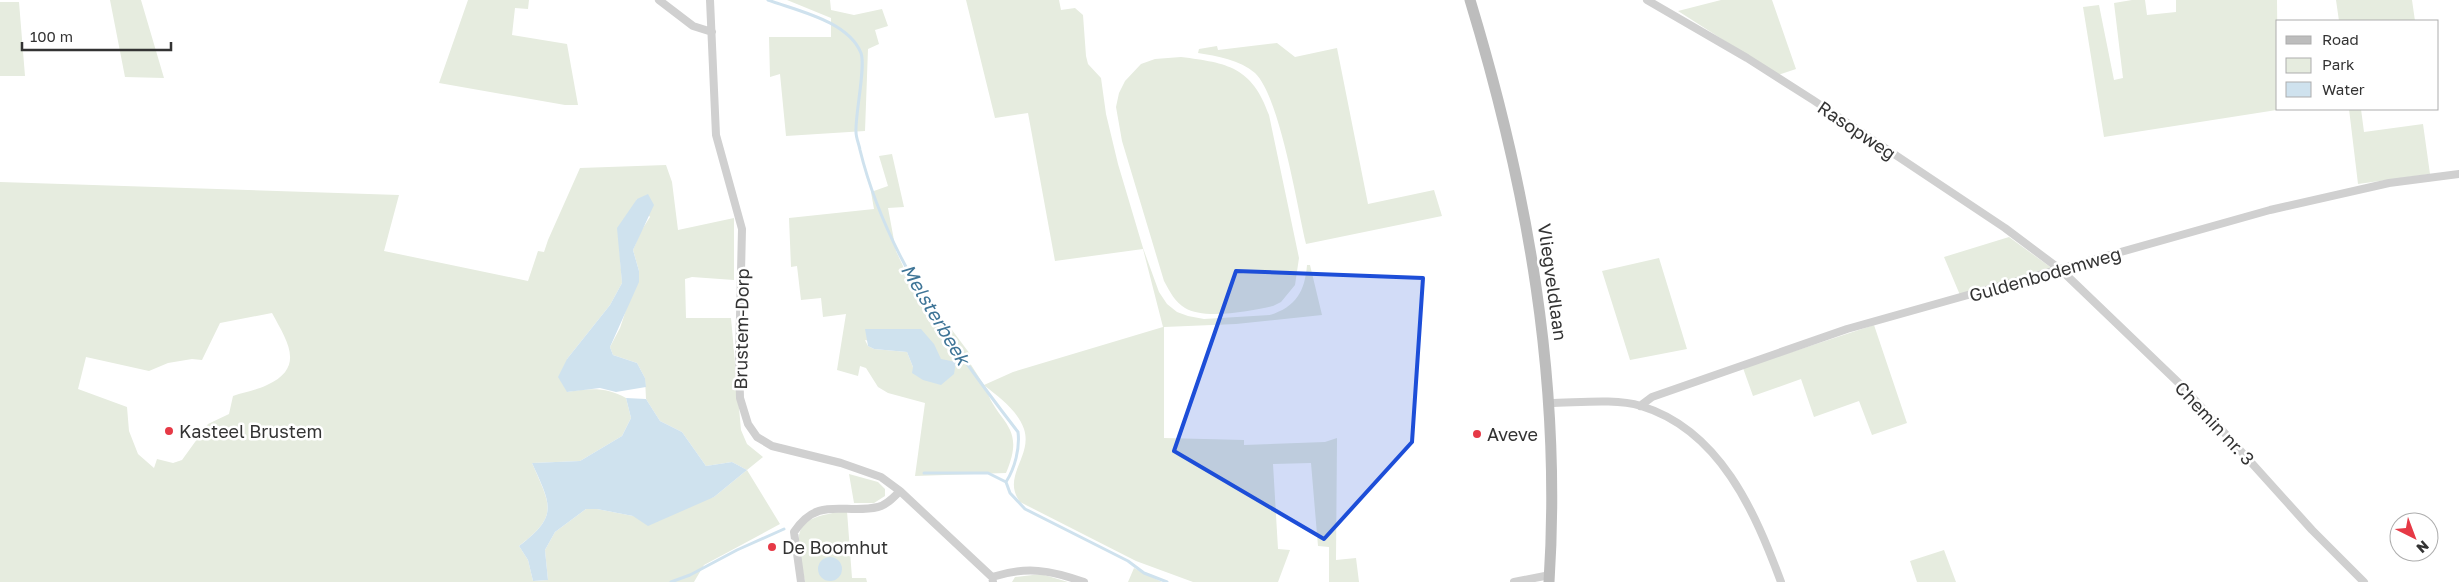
<svg xmlns="http://www.w3.org/2000/svg" width="2459" height="582" font-family="'Golos Text',sans-serif">
  <rect width="100%" height="100%" fill="#fff"/>
  <path fill="#e6ecdf" fill-rule="evenodd" d="M110,0h31l23,78 -39,-1z
    M468,0h61l-1,9 -13,-1 -3,27 55,9 11,61h-13l-126,-22z
    M787,0h43l1,10 23,5 28,-6 6,17 -13,4 4,14 -11,5 -3,82 -79,5 -6,-62 -10,3 -1,-40h62v-19z
    M966,0h93l2,10 14,-2 8,7 3,41 2,8 13,14 5,36 12,50 25,84 16,44 8,12 10,8 11,4 16,3 66,-4c26,-8 35,-24 37,-50h3l12,50 -86,9 -72,3v111l80,2v5l81,-3 12,-4 -1,122 20,-2 3,24h-30v-35l-11,-1 -7,-83 -38,1 5,85 12,1 -12,32h-85l-57,-21 -116,-59c-19,-26 13,-45 4,-73 -6,-18 -25,-32 -39,-43 12,39 42,38 21,87l-91,3 10,-73 -37,-10 -10,-6 -12,-19 -6,-2 -2,10 -21,-6 9,-56 -23,3 -2,-19 -20,2 -4,-34 -6,1 -2,-49 85,-9 -3,-17 17,-6 -9,-30 13,-2 12,53 -16,1 8,43 33,71 10,4 7,-4 24,32 -4,3 18,28 29,-13 150,-45 -20,-78 -88,12 -27,-148 -33,5zM865,340l76,19 -28,8 -6,-15 -33,-3 -6,-3z
    M1721,0h51l24,69 -18,6 -100,-64z
    M2132,0h13l2,15 29,-3v-12h101l1,109h5l-179,28 -21,-130 16,-2 15,75 9,-2 -9,-75z
    M2336,0h76l3,21h-76z
    M0,2h19l6,74h-25z
    M1277,43l18,14 42,-9 31,156 66,-14 8,26 -136,28c-9,-38 -26,-147 -51,-171 -15,-13 -38,-17 -57,-20l1,-4 18,-3 1,4z
    M1181,57c47,6 71,10 88,58l30,143 -4,27 -14,17 -8,4c-21,5 -69,14 -88,2 -10,-6 -15,-16 -21,-27l-42,-140 -6,-34 3,-14 6,-12 16,-17 14,-5z
    M2349,109h12l3,23 59,-8 7,50 -72,10z
    M666,165l6,17 6,48 56,-12v62l-42,-3 -7,2 1,39h45l10,112 6,14 16,13 -16,13 33,54 -76,41 -10,17h-694v-400l399,13 -15,56 144,30 10,-30 6,1 4,-12 32,-72zM637,199l13,18 -9,14 -8,19 6,21 -19,57 -10,19 3,8 24,8 8,15 1,21 14,22 22,11 24,34 26,-4 15,8 -33,27 -81,19 -36,-7h-11l-31,23 -10,18 3,30 -15,1 -5,-21 -9,-14c41,-31 31,-41 13,-83l48,-2 42,-25 9,-18 -5,-20c-19,-11 -37,-10 -59,-6v-33l43,-54 12,-22 -3,-41zM272,313c15,28 34,54 -5,72 -10,5 -22,7 -34,11l-4,18 -21,10 -26,36 -9,3 -16,-4 -3,9 -16,-14 -9,-23 -2,-24 -49,-18 8,-32 63,14 19,-8 24,-4 10,1 18,-37z
    M2009,237l44,32 -93,26 -16,-38z
    M1659,258l28,91 -57,11 -28,-89z
    M1874,325l33,98 -35,12 -13,-34 -45,16 -13,-38 -48,17 -10,-28z
    M849,474l29,8 7,7v7l-11,7h-20z
    M847,511l5,67h14l1,4h-62c-9,-50 -17,-64 42,-71z
    M1944,550l12,32h-39l-7,-21z
    M1134,568l28,14h-34z
    M1041,574l27,8h-56l3,-5z"/>
  <path fill="#cfe2ee" d="M648,194l6,11 -21,45 6,21v11l-29,65 3,8 24,8 8,15 1,9 -30,5 -16,-4 -33,4 -9,-15 9,-18 43,-54 12,-22 -5,-55 20,-29z
    M865,329h56l13,15 7,15 15,3 -2,12 -13,11 -18,-5 -11,-7 1,-6 -6,-15 -33,-3 -6,-3z
    M626,398l20,1 14,22 22,11 24,34 26,-4 15,8 -33,27 -66,29 -15,-10 -36,-7h-11l-31,23 -10,18 3,30 -15,1 -5,-21 -9,-14c40,-30 32,-41 13,-83l48,-2 42,-25 9,-18z
    M818 569a12 12 0 1 1 24 0a12 12 0 1 1-24 0Z"/>
  <g fill="none" stroke-linecap="round" stroke-linejoin="round">
    <path stroke="#cfe2ee" stroke-width="3" d="M768,0c30,11 80,21 93,53 5,14 -6,61 -5,79 0,6 3,12 4,18 26,106 92,197 158,282 2,16 -3,36 -12,50
      M924,473h64l18,9
      M1006,482l4,11 15,16 103,52 16,12 23,9
      M671,582l19,-7 47,-25 47,-21"/>
    <path stroke="#d0d0d0" stroke-width="8" d="M659,0l34,26 19,6
      M710,0l6,135 26,94 -3,130 1,39 8,26 9,13 15,9 69,17 40,14 19,14 92,86 1,5
      M1647,0l100,58 66,42 192,128 56,42 123,118 128,142 52,52
      M1549,403c27,0 66,-5 92,3 79,24 114,106 140,176
      M1640,406l12,-9 195,-68 423,-119 119,-27 70,-9
      M992,577c34,-11 58,-7 92,5
      M801,582l-7,-50c24,-37 51,-17 84,-25 9,-2 16,-10 22,-16
      M1514,582l36,-7"/>
    <path stroke="#bdbdbd" stroke-width="11" d="M1470,0c58,191 92,382 79,582"/>
  </g>
  <path fill="#1d4ed8" fill-opacity="0.2" stroke="#1d4ed8" stroke-width="4" stroke-linejoin="round" d="M1236,271l187,7 -11,164 -88,97 -150,-88z"/>
  <g fill="#e63946" stroke="#fff" stroke-width="2">
    <circle cx="169" cy="431" r="5"/>
    <circle cx="1477" cy="434" r="5"/>
    <circle cx="772" cy="547" r="5"/>
  </g>
  <g text-anchor="middle" dominant-baseline="central" stroke-width="5" stroke-linejoin="round" paint-order="stroke">
    <g font-size="18" fill="#333" stroke="#fff">
      <text transform="translate(1857 130) rotate(34)">Rasopweg</text>
      <text transform="translate(2045 274) rotate(-16)">Guldenbodemweg</text>
      <text transform="translate(1553 282) rotate(82)">Vliegveldlaan</text>
      <text transform="translate(741 329) rotate(-89)">Brustem-Dorp</text>
      <text transform="translate(2215 423) rotate(47)">Chemin nr. 3</text>
    </g>
    <g font-size="18" fill="#333" stroke="#fff" text-anchor="start">
      <text x="179" y="431">Kasteel Brustem</text>
      <text x="1487" y="434">Aveve</text>
      <text x="782" y="547">De Boomhut</text>
    </g>
    <g font-size="19" font-style="italic" fill="#3f7597" stroke="#fff">
      <text transform="translate(936 314) rotate(59)">Melsterbeek</text>
    </g>
  </g>
  <rect x="2276" y="20" width="162" height="90" fill="#ffffff" stroke="#adadad"/>
  <rect x="2286" y="36" width="25" height="8" fill="#bdbdbd" stroke="#adadad"/>
  <text x="2322" y="45" font-size="15" fill="#333333">Road</text>
  <rect x="2286" y="58" width="25" height="15" fill="#e6ecdf" stroke="#adadad"/>
  <text x="2322" y="70" font-size="15" fill="#333333">Park</text>
  <rect x="2286" y="82" width="25" height="15" fill="#cfe2ee" stroke="#adadad"/>
  <text x="2322" y="95" font-size="15" fill="#333333">Water</text>
  <g transform="translate(2414 537) rotate(138)"><circle r="24" fill="#ffffff" stroke="#adadad"/>
  <path d="M0-4L9 19L0 12L-9 19Z" fill="#e63946"/>
  <text y="-8" font-size="14" font-weight="bold" text-anchor="middle" fill="#333333">N</text>
  </g>
  <path d="M22 42v8h149v-8" fill="none" stroke="#333333" stroke-width="2.5"/>
  <text x="30" y="42" font-size="15" fill="#333333" stroke="#ffffff" stroke-width="4" paint-order="stroke">100 m</text>
</svg>
